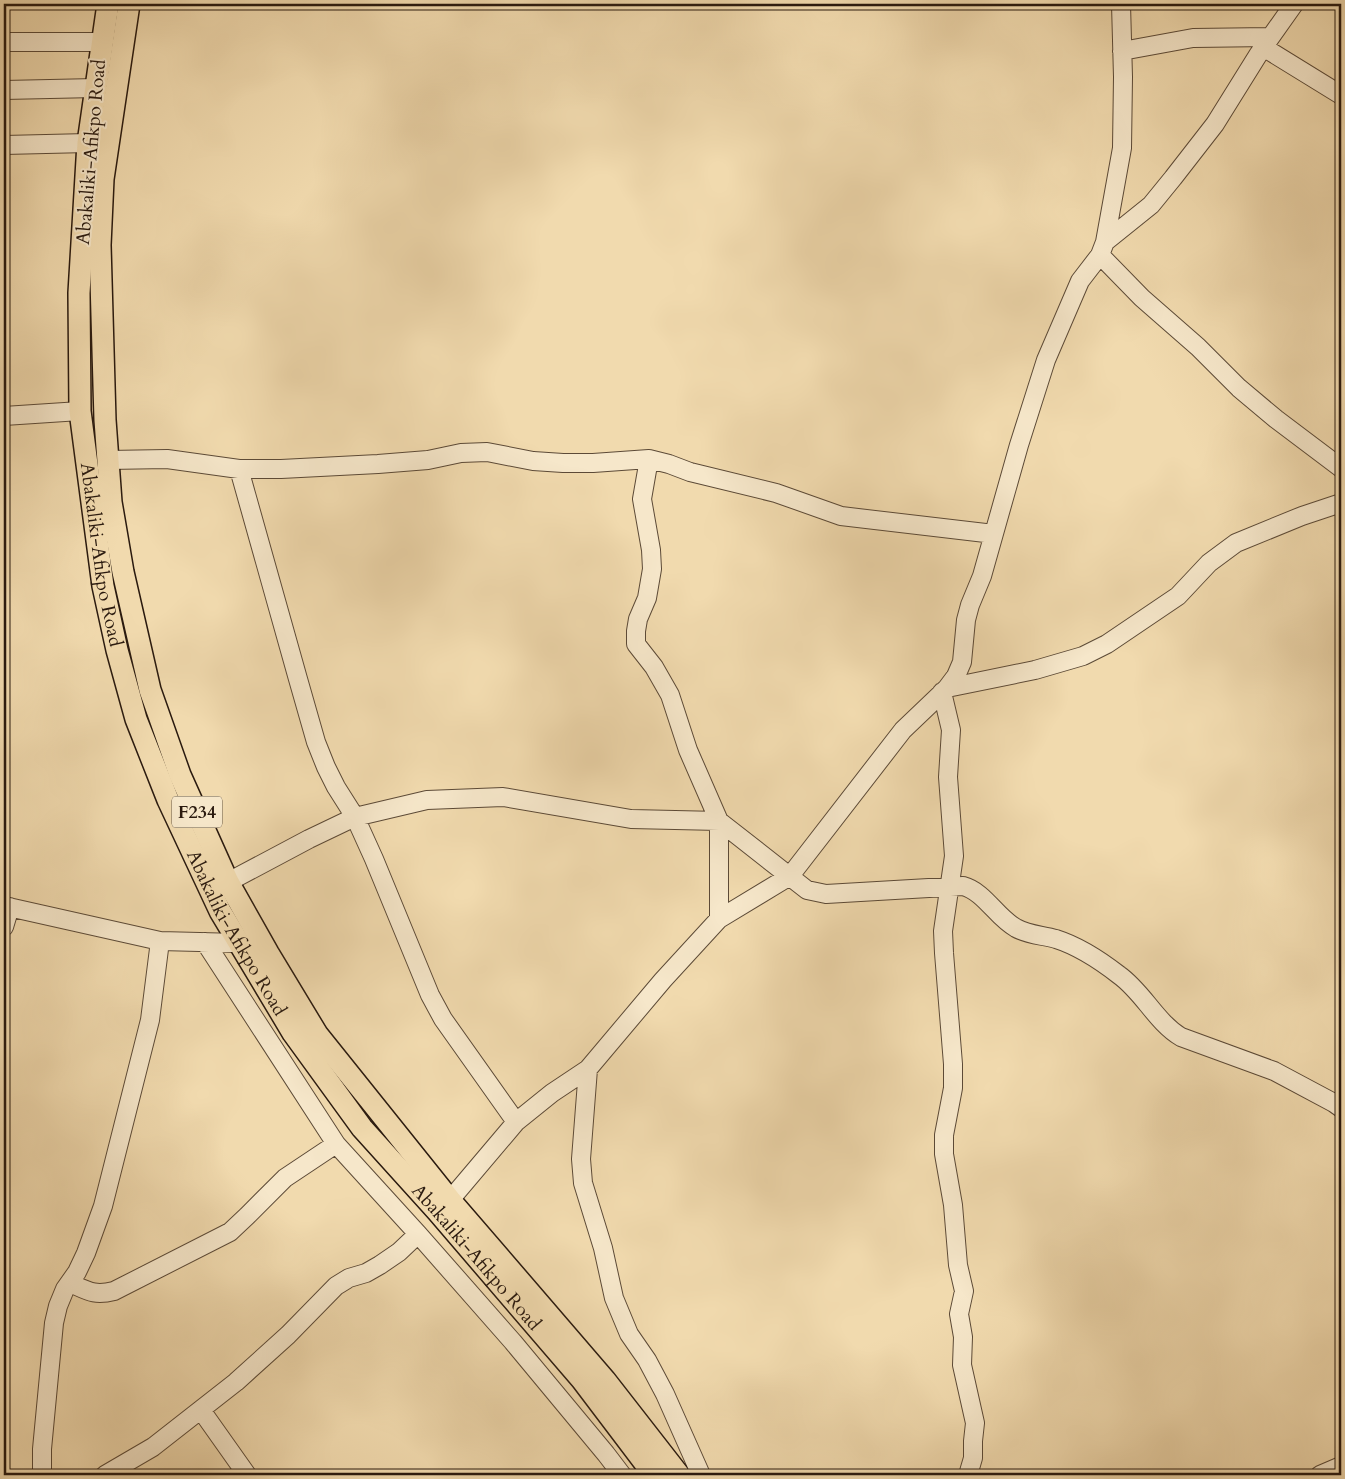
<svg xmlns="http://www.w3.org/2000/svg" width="1345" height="1479" font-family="Cardo,serif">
  <rect width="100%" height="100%" fill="#f1daae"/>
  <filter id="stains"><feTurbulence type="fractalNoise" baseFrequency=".004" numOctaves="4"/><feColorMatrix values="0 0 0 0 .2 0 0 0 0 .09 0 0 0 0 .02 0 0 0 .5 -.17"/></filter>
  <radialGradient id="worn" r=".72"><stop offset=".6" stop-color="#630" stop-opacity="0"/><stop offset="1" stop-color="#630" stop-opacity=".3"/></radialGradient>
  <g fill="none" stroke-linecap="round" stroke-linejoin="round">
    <defs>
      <path id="minor" d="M4,42h98
        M1263,47l78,48
        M1122,51l71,-13 77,-1
        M4,90l92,-2
        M4,145l84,-2
        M1105,242l46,-37 22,-27 42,-54 43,-69 36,-51
        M1100,255l42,43 56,49 41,41 37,31 65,49
        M4,416l76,-5
        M649,459l-7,40 9,51 1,19 -5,29 -9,21 -2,12v13l18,23 16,28 18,55 31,71v98
        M108,460l59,-1 72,10h42l97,-5 50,-4 33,-7 26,-1 46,9 30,2h30l56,-4 20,5 21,8 86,21 65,23 153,18
        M239,469l59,210 18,63 10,25 10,20 19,30 19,42 56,136 13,24 73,103
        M947,688l88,-18 48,-14 24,-12 71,-48 31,-33 27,-20 66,-27 39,-13
        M942,692l9,38 -3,47 6,79 -11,75 1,22 9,111v24l-9,47v19l9,51 5,60 6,26 -5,23 4,23 -1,28 13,58 -2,18v17l-5,17
        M228,882l81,-43 46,-22 72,-17 76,-3 128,22 88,2 88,69 19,4 137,-8c22,6 33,31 53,42 12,7 26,7 40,11 22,7 45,22 63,36 24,17 37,47 62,62l93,34 60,32 7,5
        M4,906l156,35 79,2
        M4,927l6,-20
        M205,942l131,202 82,90 95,108 93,112 16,21
        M588,1069l-7,90 2,24 20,65 11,50 15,36 18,26 18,34 36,81
        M450,1200l66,-78 36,-29 36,-24 75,-89 56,-61 71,-43 113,-146 44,-42 9,-12 6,-14 4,-42 4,-15 12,-29 37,-131 27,-85 34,-79 20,-26 5,-13 17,-94 1,-71 -2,-73
        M70,1283c18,8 24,13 44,8l116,-59 17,-16 38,-38 51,-34
        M201,1410l46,65
        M42,1475v-26l12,-126 4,-17 7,-17 12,-17 9,-19 17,-47 47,-186 10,-79
        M105,1475l48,-28 83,-65 52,-47 48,-49 13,-8 17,-5 14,-8 19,-13 19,-18
        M1320,1475l21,-9"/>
      <g id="major">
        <path id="s1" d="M108,4l-20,139 -9,150 1,118 23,175 14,64 19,69 32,81 52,111 73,122 69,95 75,83 145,169 72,95"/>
        <path d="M129,4l-26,175 -3,66 5,175 6,82 12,70 27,118 30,85 48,107 40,71 49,81 133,166 155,180 74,95"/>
      </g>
    </defs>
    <use href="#minor" stroke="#5c4a37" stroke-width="20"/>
    <use href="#major" stroke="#2a1a0f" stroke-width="24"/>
    <use href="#minor" stroke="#f6e7ca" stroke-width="18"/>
    <use href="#major" stroke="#f1daae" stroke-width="21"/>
  </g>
  <g text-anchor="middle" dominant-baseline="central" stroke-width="4" stroke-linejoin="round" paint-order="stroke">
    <rect fill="#f6e7ca" stroke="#675847" stroke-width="1" x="172" y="796.5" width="50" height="31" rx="4"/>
    <g font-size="18" font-weight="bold" fill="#2a1a0f">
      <text x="197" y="812">F234</text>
    </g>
    <g font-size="19" fill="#2a1a0f" stroke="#f6e7ca">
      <text transform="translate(91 152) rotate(-85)">Abakaliki-Afikpo Road</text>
      <text stroke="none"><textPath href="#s1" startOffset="554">Abakaliki-Afikpo Road</textPath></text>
      <text stroke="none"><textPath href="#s1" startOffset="959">Abakaliki-Afikpo Road</textPath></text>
      <text stroke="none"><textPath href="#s1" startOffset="1364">Abakaliki-Afikpo Road</textPath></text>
    </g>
  </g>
  <rect width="1345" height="1479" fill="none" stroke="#f1daae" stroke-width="20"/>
  <rect x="5" y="5" width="1335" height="1469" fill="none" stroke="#2a1a0f" stroke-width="2.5"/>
  <rect x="10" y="10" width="1325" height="1459" fill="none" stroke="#2a1a0f"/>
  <rect width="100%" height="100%" filter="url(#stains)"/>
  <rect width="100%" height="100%" fill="url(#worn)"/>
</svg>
